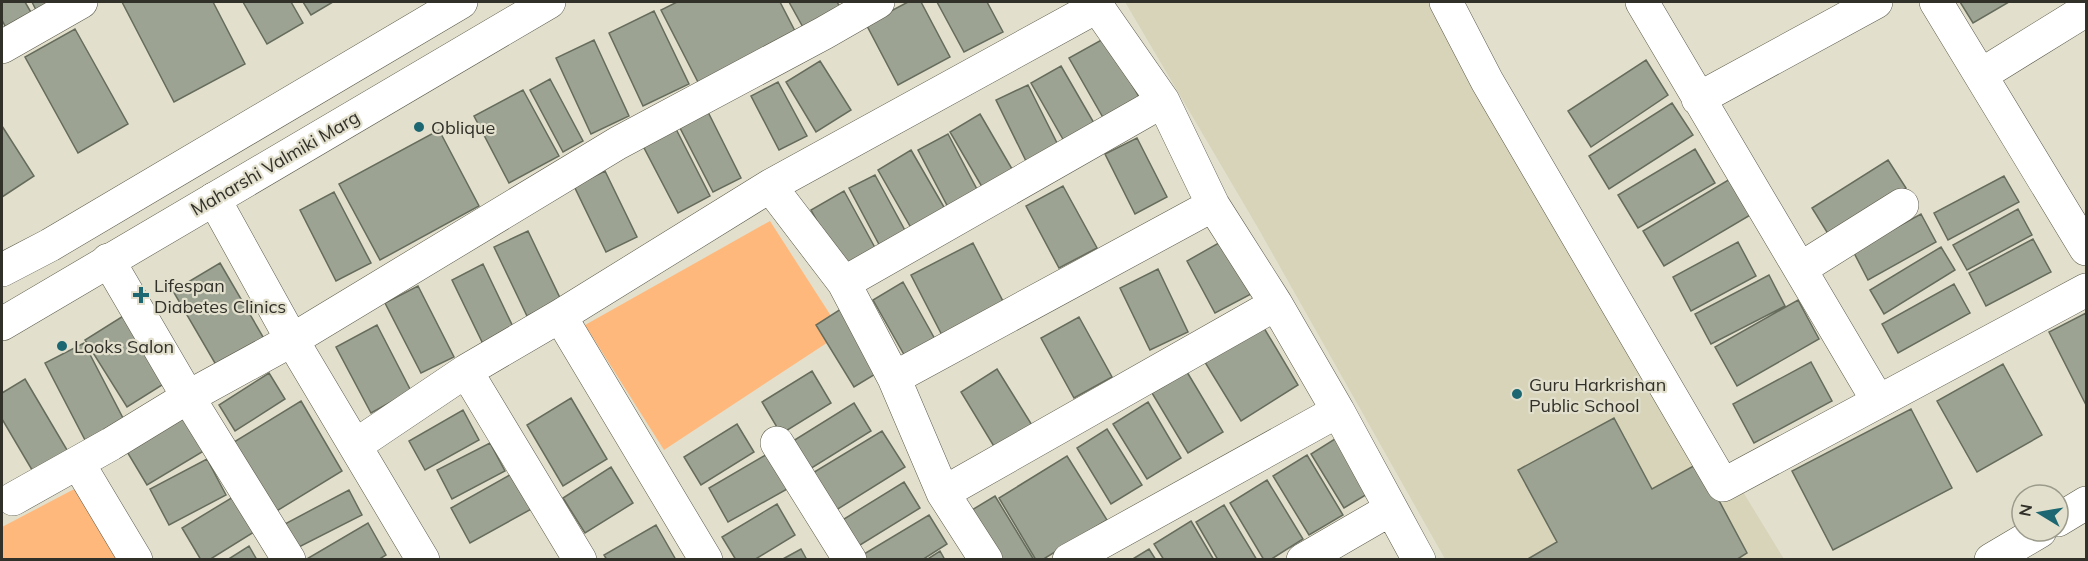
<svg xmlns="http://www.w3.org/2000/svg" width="2088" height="561" font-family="Mulish,sans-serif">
  <rect width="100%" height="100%" fill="#e2e0cd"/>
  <path fill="#d7d4ba" d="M1125,2h319l340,557h-339l-187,-331z"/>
  <path fill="#ffb87c" d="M770,221l72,112 -178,117 -79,-125z
    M80,486l48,74h-126v-33z"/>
  <path fill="#9da393" stroke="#666c5c" stroke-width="1.5" d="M2,2h23l7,12 -26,14 -4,-8z
    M32,2h18l-14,8z
    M122,2h91l32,62 -71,38z
    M243,2h48l12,21 -36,21z
    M303,2h30l-22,13z
    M677,2h103l17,33 -97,51 -39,-76z
    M789,2h48l4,7 -37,20z
    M908,2h13l29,55 -52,28 -32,-61z
    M937,2h50l16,30 -39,20z
    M1960,2h49l-36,21z
    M654,11l35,73 -46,22 -34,-73z
    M75,29l53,95 -50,29 -53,-96z
    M1105,38l36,62 -36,21 -36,-63z
    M594,40l35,76 -38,18 -35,-76z
    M1646,60l22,35 -77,52 -23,-36z
    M820,61l31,49 -35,22 -30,-50z
    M1061,66l33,57 -30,18 -33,-58z
    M550,79l33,62 -20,11 -33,-62z
    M778,82l29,54 -28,14 -28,-54z
    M1028,85l30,60 -32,16 -30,-61z
    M523,90l36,66 -50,27 -35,-67z
    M1672,103l21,32 -84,54 -20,-33z
    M708,112l33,66 -28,14 -34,-66z
    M980,114l35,60 -30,18 -35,-60z
    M2,126l32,50 -32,21z
    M675,127l35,69 -32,17 -36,-69z
    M439,130l40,76 -99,54 -41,-76z
    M948,134l32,61 -30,16 -32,-61z
    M1137,138l30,59 -32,17 -30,-60z
    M1695,149l20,34 -77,45 -20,-33z
    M911,150l37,64 -34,19 -36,-63z
    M1888,160l18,28 -76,49 -18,-29z
    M605,171l32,66 -31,15 -32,-66z
    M875,175l33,61 -26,14 -33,-62z
    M2004,176l15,26 -71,38 -14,-27z
    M1730,179l22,35 -88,52 -21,-35z
    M1063,186l34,62 -38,20 -33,-62z
    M844,191l35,64 -33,19 -35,-64z
    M334,192l37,71 -35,18 -36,-71z
    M2018,209l14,26 -65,35 -14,-25z
    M1921,214l15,28 -68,38 -15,-29z
    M528,231l33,69 -34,16 -33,-69z
    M2033,239l18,33 -65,34 -17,-33z
    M1224,240l29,53 -38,20 -28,-52z
    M1738,242l18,34 -65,35 -18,-34z
    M973,243l34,66 -62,32 -34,-66z
    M1941,247l14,23 -71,44 -14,-24z
    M220,263l46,79 -47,28 -46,-79z
    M483,264l32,67 -31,15 -32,-66z
    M1158,269l30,63 -38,18 -30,-62z
    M1769,275l16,31 -74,38 -16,-30z
    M903,282l33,59 -30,17 -33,-58z
    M1954,284l16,29 -72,40 -16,-29z
    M418,286l36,71 -33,16 -36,-70z
    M1798,300l21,39 -82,47 -22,-39z
    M844,307l38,63 -28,17 -38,-62z
    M128,313l42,67 -43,27 -42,-67z
    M2086,313v92l-37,-73z
    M1079,317l33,60 -38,21 -33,-60z
    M1261,323l37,62 -57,36 -38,-62z
    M377,325l34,66 -40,22 -35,-66z
    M84,343l40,77 -39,20 -40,-77z
    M1811,362l21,39 -78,42 -21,-39z
    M2003,364l39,71 -65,37 -40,-71z
    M997,369l38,61 -37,23 -37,-61z
    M812,371l19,32 -50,31 -19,-32z
    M1187,372l36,60 -35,21 -36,-60z
    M269,373l16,26 -50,32 -16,-26z
    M25,379l45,76 -35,20 -33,-56v-26z
    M571,398l36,61 -44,27 -36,-61z
    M301,401l41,70 -67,41 -41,-70z
    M1148,402l33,56 -34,21 -34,-55z
    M854,403l17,28 -61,38 -17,-28z
    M1911,409l41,79 -119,62 -41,-79z
    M463,410l16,30 -54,30 -16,-29z
    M186,413l21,36 -60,36 -21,-35z
    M1614,418l38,71 47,-26 48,90 -11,7h-210l31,-18 -39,-72z
    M737,424l17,28 -53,33 -17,-28z
    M1107,429l35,56 -31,19 -34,-56z
    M882,431l23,36 -72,45 -22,-38z
    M1346,432l33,55 -35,21 -33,-54z
    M490,443l15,28 -53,28 -15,-29z
    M769,453l20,35 -61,34 -19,-34z
    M1307,455l36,60 -34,20 -36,-59z
    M1067,456l40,64 -65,40h-6l-37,-62z
    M207,459l19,36 -57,30 -19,-36z
    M611,467l22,36 -48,30 -22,-35z
    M515,472l20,35 -65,36 -19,-35z
    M1267,480l36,59 -33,21h-6l-34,-57z
    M904,482l16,26 -68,42 -16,-26z
    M349,490l13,25 -67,34 -12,-24z
    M995,496l39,64h-38l-29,-47z
    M233,497l21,35 -45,28h-8l-19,-32z
    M777,504l18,31 -41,25h-18l-14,-23z
    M1224,505l33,55h-39l-22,-38z
    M929,515l18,29 -25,16h-61l-2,-3z
    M1191,521l23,39h-50l-10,-16z
    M368,523l18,32 -8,5h-73z
    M656,525l20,35h-69l-3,-5z
    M249,546l8,14h-30z
    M801,549l6,11h-26z
    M1149,549l7,11h-25z
    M940,551l5,9h-19z"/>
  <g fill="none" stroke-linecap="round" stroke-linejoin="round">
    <defs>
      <path id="street" d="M1094,2l69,99 50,104 63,99 62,107 81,149
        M1446,2l41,79 236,404 363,-195
        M1642,2l236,399
        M1936,2l150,247
        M2,47l79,-45
        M1981,75l105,-65
        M1698,99l178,-97
        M770,186l74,97 50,95 49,115 43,67
        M214,199l78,141 131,220
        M108,260l80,137 101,163
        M1800,269l102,-64
        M844,283l319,-182
        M560,316l146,244
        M466,371l114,189
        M894,378l319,-173
        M777,443l73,117
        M356,445l110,-74 94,-55 210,-130 326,-179
        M78,463l58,97
        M943,493l333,-189
        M13,499l98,-55 77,-47 104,-57 326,-197 206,-110 54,-31
        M2058,520l28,-17
        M1069,560l269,-149
        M1303,560l88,-51
        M1991,560l49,-29"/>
      <path id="secondary" d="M2,270l48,-25 411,-243
        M2,324l547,-322"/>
    </defs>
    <use href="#street" stroke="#5b5949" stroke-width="34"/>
    <use href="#secondary" stroke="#5b5949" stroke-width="34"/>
    <use href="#street" stroke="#fff" stroke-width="33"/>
    <use href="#secondary" stroke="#fff" stroke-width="33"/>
  </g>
  <g fill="#1c6771" stroke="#e2e0cd" stroke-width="2">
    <circle cx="419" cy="127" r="6"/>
    <path d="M138 286h6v6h6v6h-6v6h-6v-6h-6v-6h6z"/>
    <circle cx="62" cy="346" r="6"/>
    <circle cx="1517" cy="394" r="6"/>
  </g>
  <g text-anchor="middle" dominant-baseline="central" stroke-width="4.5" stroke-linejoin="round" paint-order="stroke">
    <g font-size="18" fill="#313029" stroke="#e2e0cd" text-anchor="start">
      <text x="431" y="127">Oblique</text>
      <text x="154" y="285">Lifespan<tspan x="154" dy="21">Diabetes Clinics</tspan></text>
      <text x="74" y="346">Looks Salon</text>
      <text x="1529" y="384">Guru Harkrishan<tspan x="1529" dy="21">Public School</tspan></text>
    </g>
    <g font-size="18" fill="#313029" stroke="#e2e0cd">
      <text transform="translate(275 163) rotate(-30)">Maharshi Valmiki Marg</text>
    </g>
  </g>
  <rect width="2088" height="561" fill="none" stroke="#313029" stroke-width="6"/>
  <g transform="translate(2040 513) rotate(281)"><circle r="28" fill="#e2e0cd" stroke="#9b9a8b" stroke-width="1.5"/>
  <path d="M0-4.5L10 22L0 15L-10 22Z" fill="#1c6771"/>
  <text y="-9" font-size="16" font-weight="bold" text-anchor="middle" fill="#313029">N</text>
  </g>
</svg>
